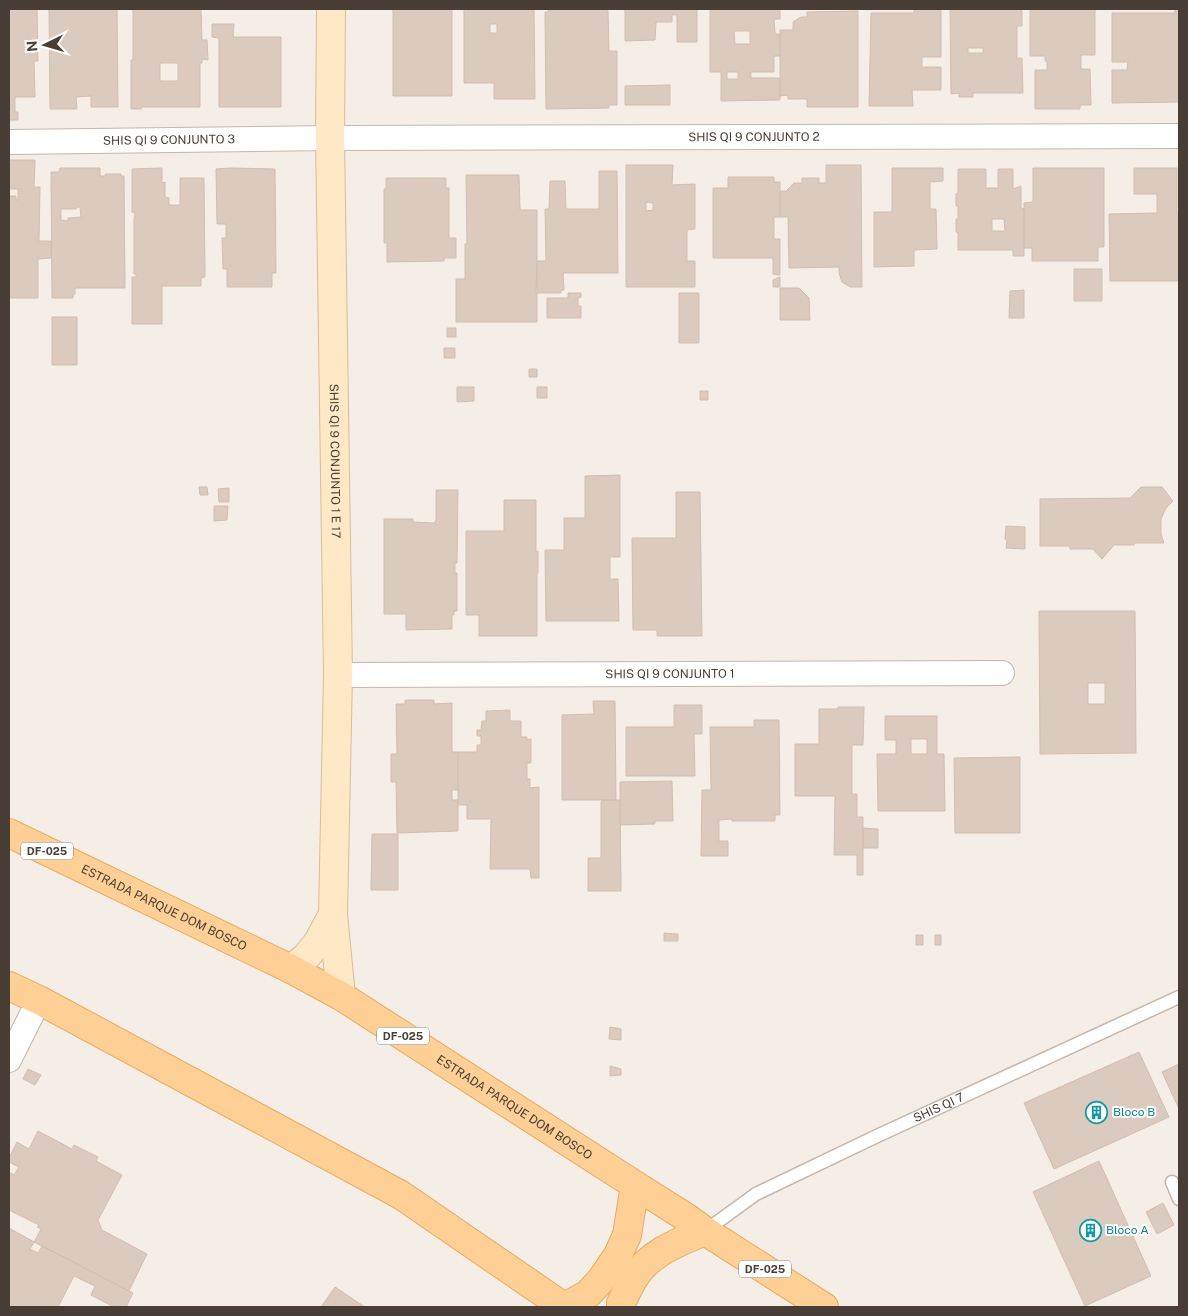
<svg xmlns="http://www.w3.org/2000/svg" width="1188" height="1316" font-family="'Public Sans',sans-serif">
  <rect width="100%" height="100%" fill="#f4eee7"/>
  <path fill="#dacbbe" stroke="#d2beae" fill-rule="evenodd" d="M9,9h28l1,52h-4l1,36h-20v15h3v8h-9z
    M49,9h68l1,98h-27v-11l-15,1 1,12h-27z
    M133,9h68l1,31h5l1,20 -6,-1v4h-2v44h-58l-1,2h-10v-49h2zM160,63h18v18h-18z
    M393,9h59v87h-59z
    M464,9h70l1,90h-41v-16h-30zM490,24h7v9h-7z
    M548,9h59v2h1l1,40h8v54h-8v3l-63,1 -1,-94v-3h3z
    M625,9h72v33h-20v-27h-5v7h-16l-1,18 -30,1z
    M710,9h70v10h-6l1,15h5v22h-6v16h-23v6h29v22l-59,1v-29h-11zM734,31h16v13h-15zM727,72h11v7h-11z
    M914,9h27v48h-19v10h19v23h-29l1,16h-44l2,-93h43z
    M950,9h72v17h-5v32h5l1,35h-50v4h-14v-4l-8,1zM968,48h15v5h-15z
    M1030,9h65v46h-14v14h9l1,36h-11v4h-45v-39h12v-9h-2v-5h-15z
    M1175,9h4v93l-67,1v-33h15l1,-8h-16v-49h63z
    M858,11v96h-51v-8h-19v-4l-8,1v-66h13v-8l8,-5h6v-5z
    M212,24h22l-1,13h48v70h-62v-69l-7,-1z
    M670,85v20h-45v-19z
    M9,160h26l-1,27h6l-1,54h12v17l-13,1v39h-29v-102h7v4h2v-11h-9z
    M626,165h47l-1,20 23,-1v45l-8,1v31h8v26h-69zM646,202l7,1v7l-7,1z
    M826,165h35l1,122h-12l-8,-5 -3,-9v-6l-50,1 -1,-51h-8v-26h7v-1l7,-7h8v-5h17v5h7z
    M60,168h40v8h5v-2h16v2h3l1,112h-50v6h-2v4h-21l-1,-126h8zM77,207h3l1,10 -13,1v3l-7,-1v-11h15z
    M162,168v15l3,-1v15l4,1v7h11v-27h24l1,99 -4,1v8h-39v38h-30v-47h4v-3h-2v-57h1v-4l-3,-1v-43z
    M231,168l44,1 1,104h-4v14h-45v-18h-4l-1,-31h4v-14h-9l-1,-55z
    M892,168h51v13l-13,1v27h6l1,40 -23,1v16l-40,1v-55h18z
    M1033,168h71v79h-6v14h-66v-13h-8v-45l9,-1z
    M1134,168h43v45h2v68h-69l-1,-67 48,-1v-19h-23z
    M958,169h28v19h12v-19h15v20l8,-3v22l3,1v47h-11v-6h-55v-18h-2v-13h2v-13h-2v-12l2,-1zM992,219h12l1,12h-13z
    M599,171h18l1,102h-55l1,17h-3v3h-25l1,-32h9l-1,-52h4l1,-28h15l1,28h33z
    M466,175h53l1,35h17v112h-81v-43h9v-35h2z
    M728,177h46v5h6v35h-6v22h6v36l-7,-1v-16h-60v-70h15z
    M386,178h60v10h3v50h7v20h-12v3l-57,1v-19h-3v-54h2z
    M1074,269h28v32h-28z
    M780,277v10h-7v-7z
    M780,288h19l10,10 1,22h-30z
    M1024,290v28h-15l1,-27z
    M568,293h13v4l-3,1v8h3v12h-34v-20h21z
    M679,293h20v50h-20z
    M52,317h25v48h-25z
    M447,328h9v9h-9z
    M444,348h11v10h-11z
    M529,369h8v8h-8z
    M457,387h17v14l-17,1z
    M537,387h10v11h-10z
    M700,391h8v9h-8z
    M620,475v82h-10v22h8l1,42h-73l-1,-71h19v-32h21v-42z
    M199,487h8l1,8h-8z
    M1141,487h21l11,14 -7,7 -5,11v15l3,9h-29l-1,2h-20l-12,14 -9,-10h-23v-3h-30v-47l90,-1z
    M229,488v14h-10l-1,-13z
    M436,490h22l-1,73h-2v10h2v38h-3v4h-2v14l-46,1v-16h-22v-95h29v3l21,1 2,-3z
    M676,492h24l2,144h-45v-6h-24l-1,-92h44z
    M504,500h32v52l2,-1v22h-1v63h-58v-21h-13v-84h38z
    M214,506h14l-1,14 -13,1z
    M1006,526l19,1v22l-19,-1 1,-8 -2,-1z
    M1039,611h96l1,142 -96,1zM1088,683h17v21h-17z
    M405,700h29v4l18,-1v49h6v38h-6v10h6v31l-61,2 -1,-51h-5v-28h6l-1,-50h9z
    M593,701h22l1,99h-54v-85l32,-1z
    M674,705h28v29h-8l1,42h-69v-49h48z
    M838,707h26l-1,38h-11v49h5v23h6v58h-6v-20h-23l1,-59h-40v-52h24v-35h19z
    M510,710v11h11v16h6v3l4,-1v24h-4v16h3v9l9,-1v91h-8l-1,-9h-40l1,-50h-24v-14h-9v-53h19v-7h4v-9h-4v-6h4l1,-9h4v-10z
    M885,716h52v38h7l1,57h-67l-1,-57h19v-14h-11zM911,739h16v15h-16z
    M754,720h25l1,95h-5v6h-43v-2l-13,1v21h9v15h-27l1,-66h9l-1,-63h44z
    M1020,757v76h-65l-1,-75z
    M672,781l1,40h-18v3l-35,1v-43z
    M603,800h17l1,91h-33v-33h13v-56l2,-1z
    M863,828l15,1v19h-15z
    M372,834h26v56h-27z
    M664,933l14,1v7h-14z
    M916,935h7v10h-7z
    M935,935h6v10h-6z
    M610,1027l11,2v11l-12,-1z
    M1139,1052l30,65 -115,52 -30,-66z
    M1179,1064v45l-17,-37z
    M610,1066l11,3v6l-11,1z
    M28,1069l13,6 -6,10 -12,-6z
    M38,1131l34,18 2,-4 24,12 -2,4 26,14 -24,45 4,10 45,24 -18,37 -95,-49 7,-13 -4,-2 2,-2 -30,-15v-38l5,3 5,-8 -10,-5v-4l8,-16 12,7z
    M1099,1161l52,115 -66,30 -52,-114z
    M1163,1203l11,22 -17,9 -11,-22z
    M9,1228l25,14 -4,7 8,4 4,-7 91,47 -7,14h-12l-23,-12 4,-9 -21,-10 -16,31h-49z
    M335,1287l30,20h-44z"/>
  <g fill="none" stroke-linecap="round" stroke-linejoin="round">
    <defs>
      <g id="lane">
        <path d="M1172,1182l7,17"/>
        <path id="s1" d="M705,1231l51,-37 121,-58 302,-139"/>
      </g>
      <g id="street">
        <path id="s2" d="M9,142l321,-4 849,-2"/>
        <path id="s3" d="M338,675l664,-2"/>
        <path d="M9,1060l30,-60"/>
      </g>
      <g id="secondary">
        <path id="s4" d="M331,9l-1,129 8,537 -5,239 8,82"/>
        <path d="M291,969l16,-13 11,-14 15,-28"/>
      </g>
      <g id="primary">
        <path id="s5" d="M9,833l282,136 50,27 294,189 52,33 18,13 119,76"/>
        <path d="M9,986l30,14 362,195 163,112"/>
        <path d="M565,1307l23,-13 13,-14 17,-25 9,-20 8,-50"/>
        <path d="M621,1307v-4c4,-8 8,-17 13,-25 15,-25 45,-36 71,-47"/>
      </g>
    </defs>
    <use href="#lane" stroke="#c4b7ac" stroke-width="15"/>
    <use href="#street" stroke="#c4b7ac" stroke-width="26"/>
    <use href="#secondary" stroke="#dbbd96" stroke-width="30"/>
    <use href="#primary" stroke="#ebaa5e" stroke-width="30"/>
    <use href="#lane" stroke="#fff" stroke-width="12"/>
    <use href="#street" stroke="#fff" stroke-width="24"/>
    <use href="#secondary" stroke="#ffe8c6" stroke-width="28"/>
    <use href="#primary" stroke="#ffd095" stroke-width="28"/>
  </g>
  <defs>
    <symbol id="building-ring" viewBox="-11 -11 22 22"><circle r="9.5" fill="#fff" stroke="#0f9aa8" stroke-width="1.5"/><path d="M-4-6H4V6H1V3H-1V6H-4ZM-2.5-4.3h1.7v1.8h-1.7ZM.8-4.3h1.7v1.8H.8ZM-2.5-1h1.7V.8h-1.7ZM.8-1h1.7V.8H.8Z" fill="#0f9aa8"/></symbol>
  </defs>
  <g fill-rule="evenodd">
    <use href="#building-ring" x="1084" y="1100" width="25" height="25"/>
    <use href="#building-ring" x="1078" y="1218" width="25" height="25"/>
  </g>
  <g text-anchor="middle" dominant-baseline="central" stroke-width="4" stroke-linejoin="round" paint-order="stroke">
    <g fill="#fff" stroke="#7f7872" stroke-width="1">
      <rect x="21" y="842.5" width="52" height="17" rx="4"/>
      <rect x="377" y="1027.5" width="52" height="17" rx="4"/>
      <rect x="739" y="1260.5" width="52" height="17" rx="4"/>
    </g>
    <g font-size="11" font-weight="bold" fill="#483e35">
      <text x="47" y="851">DF-025</text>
      <text x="403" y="1036">DF-025</text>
      <text x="765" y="1269">DF-025</text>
    </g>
    <g font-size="12" fill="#483e35" stroke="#fff">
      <text stroke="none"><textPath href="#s2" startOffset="745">SHIS QI 9 CONJUNTO 2</textPath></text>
      <text stroke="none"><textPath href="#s2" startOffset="160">SHIS QI 9 CONJUNTO 3</textPath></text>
      <text stroke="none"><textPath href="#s4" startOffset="452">SHIS QI 9 CONJUNTO 1 E 17</textPath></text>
      <text stroke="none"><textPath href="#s3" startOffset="332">SHIS QI 9 CONJUNTO 1</textPath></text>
      <text stroke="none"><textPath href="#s5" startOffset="172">ESTRADA PARQUE DOM BOSCO</textPath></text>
      <text stroke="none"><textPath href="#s5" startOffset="576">ESTRADA PARQUE DOM BOSCO</textPath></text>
      <text stroke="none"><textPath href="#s1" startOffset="265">SHIS QI 7</textPath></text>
    </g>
    <g font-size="12" fill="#0d838f" stroke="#fff" text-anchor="start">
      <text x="1113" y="1112">Bloco B</text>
      <text x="1106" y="1230">Bloco A</text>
    </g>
  </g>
  <rect width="1188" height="1316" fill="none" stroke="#483e35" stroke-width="20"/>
  <g transform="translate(45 45) rotate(265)" stroke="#ffffff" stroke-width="4" paint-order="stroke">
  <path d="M0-4L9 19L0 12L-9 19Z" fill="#483e35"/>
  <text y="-8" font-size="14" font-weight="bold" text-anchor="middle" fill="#483e35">N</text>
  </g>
</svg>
